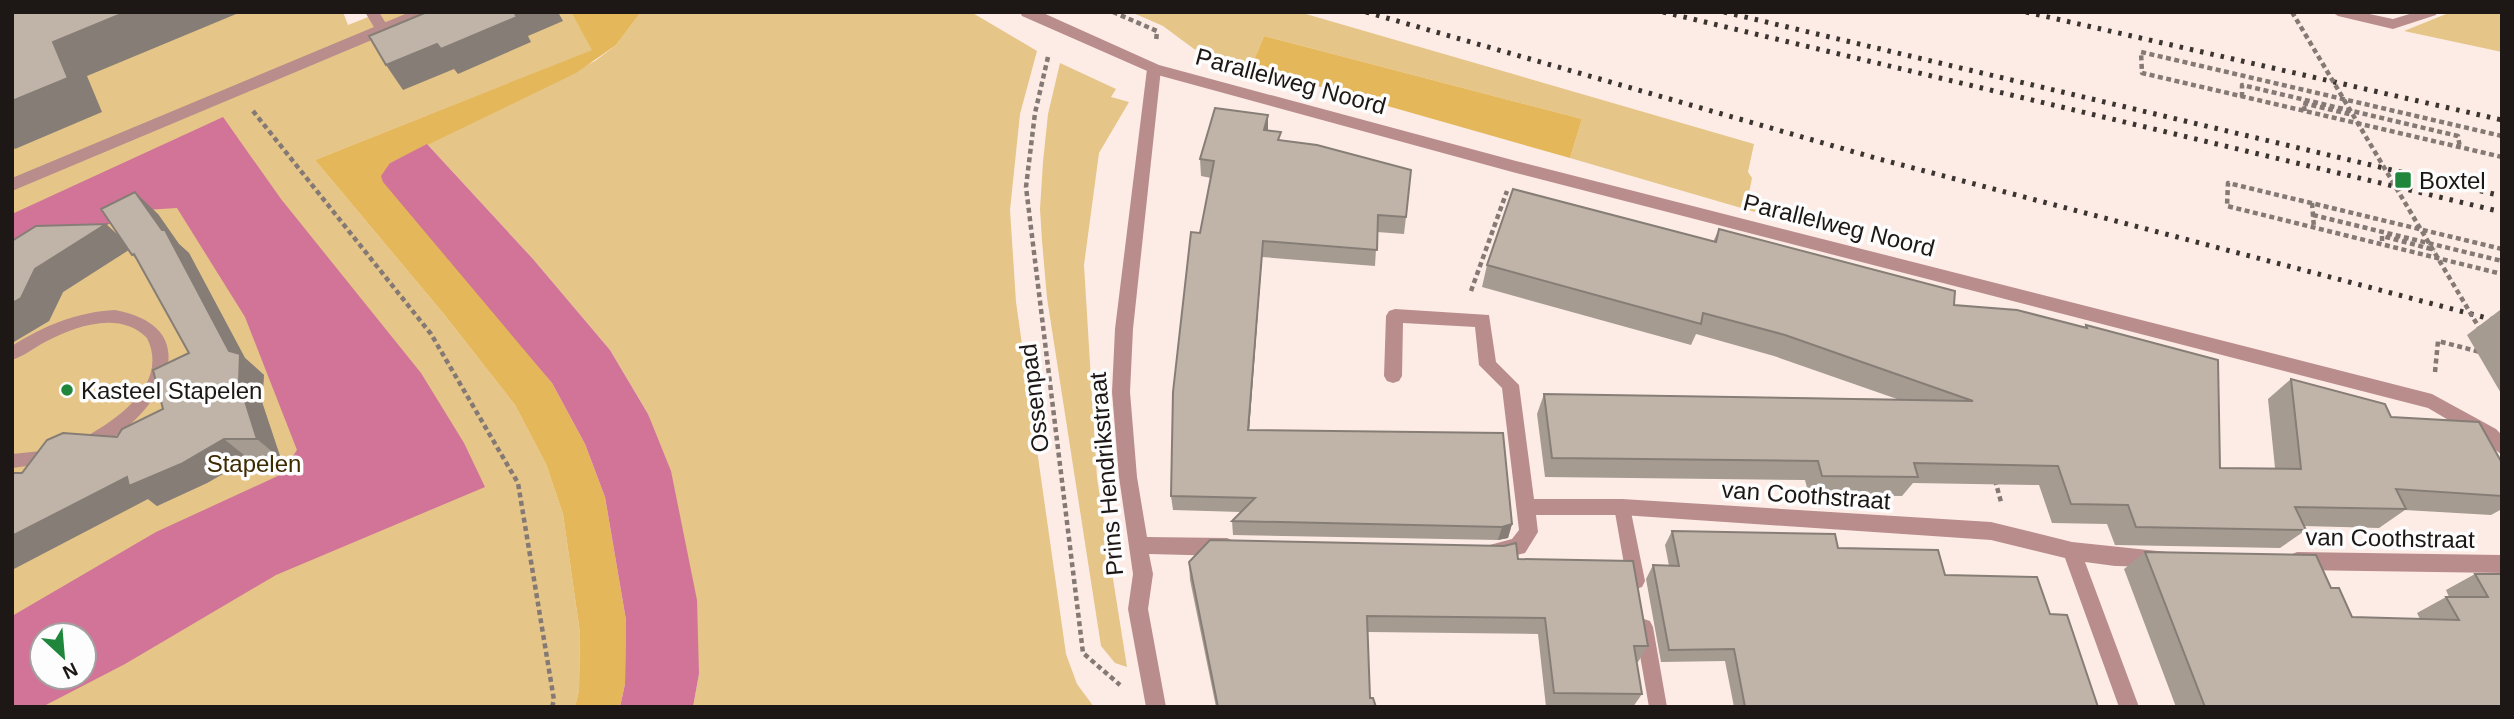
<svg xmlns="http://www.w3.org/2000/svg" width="2514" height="719" font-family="Helvetica,sans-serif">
  <rect width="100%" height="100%" fill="#fdece6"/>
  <path fill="#e5c588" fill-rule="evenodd" d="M12,12h331l5,13 33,-13h190l22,38 -278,110 128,153 72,92 31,59 17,50 17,119 -1,57 -4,17h-563zM42,635h42v42h-42z
    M641,12h330l66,39 -17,63 -10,96 6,92 50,352 11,30 17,23h-401l6,-33 -51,-260 -38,-64 -77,-91 -106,-115 168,-83 21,-16z
    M1131,12h168l455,132 -6,28 4,6 -4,20 10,5 -3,9 -185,-54 12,-39 -318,-83 -13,31 -57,-18 -31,-23z
    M2451,12h51v40l-98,-21z
    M1060,63l56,26 -5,8 18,5 -30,51 -15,112 13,213 30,189 -12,-4 -14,-17 -54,-348 -5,-57 -2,-32 3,-47 5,-48z"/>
  <path fill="#e4b75a" d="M571,12h70l-25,33 -40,28 -186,90 88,129 74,91 33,61 20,53 21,123 -1,64 -5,23h-45l4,-17 1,-57 -17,-119 -17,-50 -31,-59 -72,-92 -128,-153 277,-110z
    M1264,36l318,83 -12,39 -319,-91z"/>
  <path fill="#d17498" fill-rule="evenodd" d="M223,117l58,82 140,174 43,70 21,44 -209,88 -151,89 -83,43h-30v-91l144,-84 124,-57 17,-25 -52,-133 -68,-109 -32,2 -133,52v-48zM42,635h42v42h-42z
    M427,144l106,115 77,91 38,64 23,57 26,129 2,74 -6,33h-73l5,-23 1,-64 -21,-123 -20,-53 -33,-61 -169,-201 -2,-6 9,-13z"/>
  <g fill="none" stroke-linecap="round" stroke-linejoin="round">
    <path stroke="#847975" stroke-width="4.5" stroke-dasharray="5 3.5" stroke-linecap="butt" d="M1113,12l44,19 -1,11
      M1048,57l-13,56 -9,74 57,466 37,32
      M2242,97v-12l216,51 2,12
      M253,111l178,223 87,149 36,217 -2,7
      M2305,111l-2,-8 50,12
      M2502,136l-361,-84 1,21 360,84
      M2312,203l2,25
      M2313,215l189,46
      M2382,241v-5l53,14
      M2502,249l-274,-66 -1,23 275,68
      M1471,291l36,-100
      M2435,372l3,-31 42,11
      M1995,480l6,22"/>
    <path fill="#ba8d8d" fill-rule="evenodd" d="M2332,12h28l33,7 23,-7h21l-1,3 -43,14 -55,-13z
      M115,310c105,20 34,119 -29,142l-6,-2 -2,-5 2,-5c35,-19 90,-55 67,-102 -27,-28 -72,-12 -102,4 -11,6 -21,14 -33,18v-14c31,-20 65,-34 103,-36z
      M51,450l6,2 2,5 -2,5 -45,6v-14z
      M1622,499l6,3 2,5 15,74 -3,6 -6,2 -6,-2 -3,-6 -13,-74 2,-5z
      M1644,619l6,2 3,6 14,80h-18l-14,-80 3,-6z"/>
    <path fill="#ba8d8d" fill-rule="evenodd" d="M365,12h14l11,18 -2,4h-10z"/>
    <path fill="#ba8d8d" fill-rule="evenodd" d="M410,12h21l-2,4 -417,175v-13z
      M1154,64l7,5 -28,260 -3,63 7,85 10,60 80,1 7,3 3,6 -3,6 -7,3 -78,-2 4,20 -5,35 18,98h-20l-18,-98 5,-35 -14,-97 -7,-85 3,-63 32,-260z
      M1395,309l94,6 7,47 23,23 15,114h88l369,23 81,20 95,10 3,6 -3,6 -7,3 -45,-1 -30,-4 54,145h-20l-54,-149 -74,-18 -369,-25h-86l2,17 -13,21 -32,8 -7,-3 -3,-6 3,-6 26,-7 7,-9 -17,-142 -23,-23 -4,-38 -72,-4 -1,53 -3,5 -6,2 -6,-2 -3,-5 2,-60 3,-5z
      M2297,552l205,3v18l-205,-3 -7,-3 -3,-6 3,-6z"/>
    <path fill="#ba8d8d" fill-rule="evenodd" d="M1020,12h21l118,53 357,96 916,233 64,35 6,6v20l-18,-14 -56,-33 -912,-235 -362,-99 -132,-58z"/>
    <path stroke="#3b3431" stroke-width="5" stroke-dasharray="3.5 7" stroke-linecap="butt" d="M1366,12l513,147 623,163
      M1663,12l839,200
      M1724,12l778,184
      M2026,12l476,108"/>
    <path stroke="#847975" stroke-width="4.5" stroke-dasharray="5 3.5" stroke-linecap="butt" d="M2292,12l189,319"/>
  </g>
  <path fill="#a59b91" d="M1268,130l12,10 126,77 -2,17 -27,-2 -2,34 -113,-9 -13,173 263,94 -4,14 -10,2 -265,-5 -1,-14 9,-9 -68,-2 -2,-14 29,-263 11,-55 -10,-2 -1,-17z
    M158,214l21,30 10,9 56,105 19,17 -2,27 19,57h-32l-42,24 -50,23 -9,-7 -126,-26 95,-36 46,-28 26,-56 -52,-93 -9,-10 -65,42 -14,29 -37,22v-102l94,-17 13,12z
    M1719,229l235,76 130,22 2,-2 134,143h55l-7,-69 23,-20 100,38 111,46v46l-11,6 -86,-5 -26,18 -75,-2 2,4 -26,18 -165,-3 -8,-21 -55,-1 -13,-38 -126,-2 -11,13 -93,-1 -4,-15 -260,-3 -8,-63 7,-20 353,5 -123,-43 -78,-22 -5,11 -209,-58 5,-22 226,-23z
    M2500,310h2v85l-35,-60z
    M1672,531l166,17 107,27 105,39 48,93h-364l-9,-46 -64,1 -15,-83 7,-14 16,1 -4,-21z
    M2145,552l186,36 21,29 68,2 -3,-6 29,-16h3l-3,-7 29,-16h27v133h-326l-52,-138z
    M1518,559l130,87 -10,16h-2l6,32 -9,13h-87l-8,-73 -170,-2 2,66 6,9h-160l-26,-127 -1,-18z"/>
  <path fill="#867e76" d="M126,12h115l-154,64 15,36 -87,37 -3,-3v-45l41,-59z
    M514,12h44l5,9 -35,15 3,6 -73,32 -4,-5 -51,21 -17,-25z
    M1268,115v18l-4,-3z
    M135,192l23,22 21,30 10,9 56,105 19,17 -2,27 19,57 -24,-20 -28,-88z
    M106,224l26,24 -69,44 -14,29 -37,22v-40l23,-34z
    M1263,241l-1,16 -14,188v-15z
    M224,439l25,20 -42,24 -50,23 -9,-7 -136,71v-34l115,-59z
    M1512,524l-4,14 -10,2 4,-13z"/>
  <path fill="#c0b4a9" stroke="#867e76" stroke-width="2" d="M12,12h114l-73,30 15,36 -56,23z
    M427,12h87l3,5 -76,32 -4,-5 -51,21 -17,-29z
    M1215,108l53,7 -4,15 17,2 -3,8 39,5 94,25 -5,47 -28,-2 -1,35 -114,-9 -15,189 255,3 9,91 -10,3 -270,-6 23,-23 -84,-2 2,-104 18,-160 9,1 14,-72 -14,-2z
    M1513,189l203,53 3,-13 236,62 -1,14 63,5 70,18 -1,-3 132,35 2,108 81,1 -10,-90 94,25 6,13 88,5 23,41v33l-106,-7 10,20 -111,-2 11,23 -170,-3 -8,-22 -57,-1 -13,-38 -144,-3 4,14 -96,-1 -4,-15 -266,-3 -8,-64 429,7 -188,-66 -82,-22 -2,11 -214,-59z
    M135,192l27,38h3l64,121 11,3 -1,28 18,57h-33l-43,25 -52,22 -2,-9 -115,59v-63h10l25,-33 16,-7 54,4 5,-8 41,-20 -10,-39 36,-17 -55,-99 -2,1 -31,-46z
    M106,224l-71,45 -14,29 -9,5v-62l24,-15z
    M1672,531l163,3 3,14 100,2 7,25 92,2 13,37 17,1 31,92h-353l-11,-58 -65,1 -16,-85 26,1z
    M1210,540l294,6 12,-3 2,16 115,2 15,85h-14l8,48 -88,-1 -9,-75 -178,-2 3,82h3l3,9h-158l-29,-145z
    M2145,552l171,3 15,33h8l13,29 107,3 -13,-23h42l-13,-23h27v133h-297z"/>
  <g fill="#1f863b" stroke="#fdfdfd" stroke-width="2.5">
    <rect x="2394" y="171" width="18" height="18" rx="3.5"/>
    <circle cx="67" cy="390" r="7"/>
  </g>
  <g text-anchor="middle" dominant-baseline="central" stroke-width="7" stroke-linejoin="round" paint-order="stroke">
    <g font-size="24" fill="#1d1715" stroke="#fdfdfd">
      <text transform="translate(1291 81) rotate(15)">Parallelweg Noord</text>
      <text transform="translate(1839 225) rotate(14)">Parallelweg Noord</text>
      <text transform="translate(1034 398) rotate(-97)">Ossenpad</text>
      <text transform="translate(1106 474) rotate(-95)">Prins Hendrikstraat</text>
      <text transform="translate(1806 495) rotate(4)">van Coothstraat</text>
      <text transform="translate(2390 538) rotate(1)">van Coothstraat</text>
    </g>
    <g font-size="24" fill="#1d1715" stroke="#fdfdfd" text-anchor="start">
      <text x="2419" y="180">Boxtel</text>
      <text x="81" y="390">Kasteel Stapelen</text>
    </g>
    <g font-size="24" fill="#3c2a00" stroke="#fdfdfd">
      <text x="254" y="463">Stapelen</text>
    </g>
  </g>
  <rect width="2514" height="719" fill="none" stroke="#1d1715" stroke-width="28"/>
  <g transform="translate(63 656) rotate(154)"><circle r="33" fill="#fdfdfd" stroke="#a3a1a0" stroke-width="2"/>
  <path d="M0-5L12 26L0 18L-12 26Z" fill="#1f863b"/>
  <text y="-10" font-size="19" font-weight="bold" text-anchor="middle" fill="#1d1715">N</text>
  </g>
</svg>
